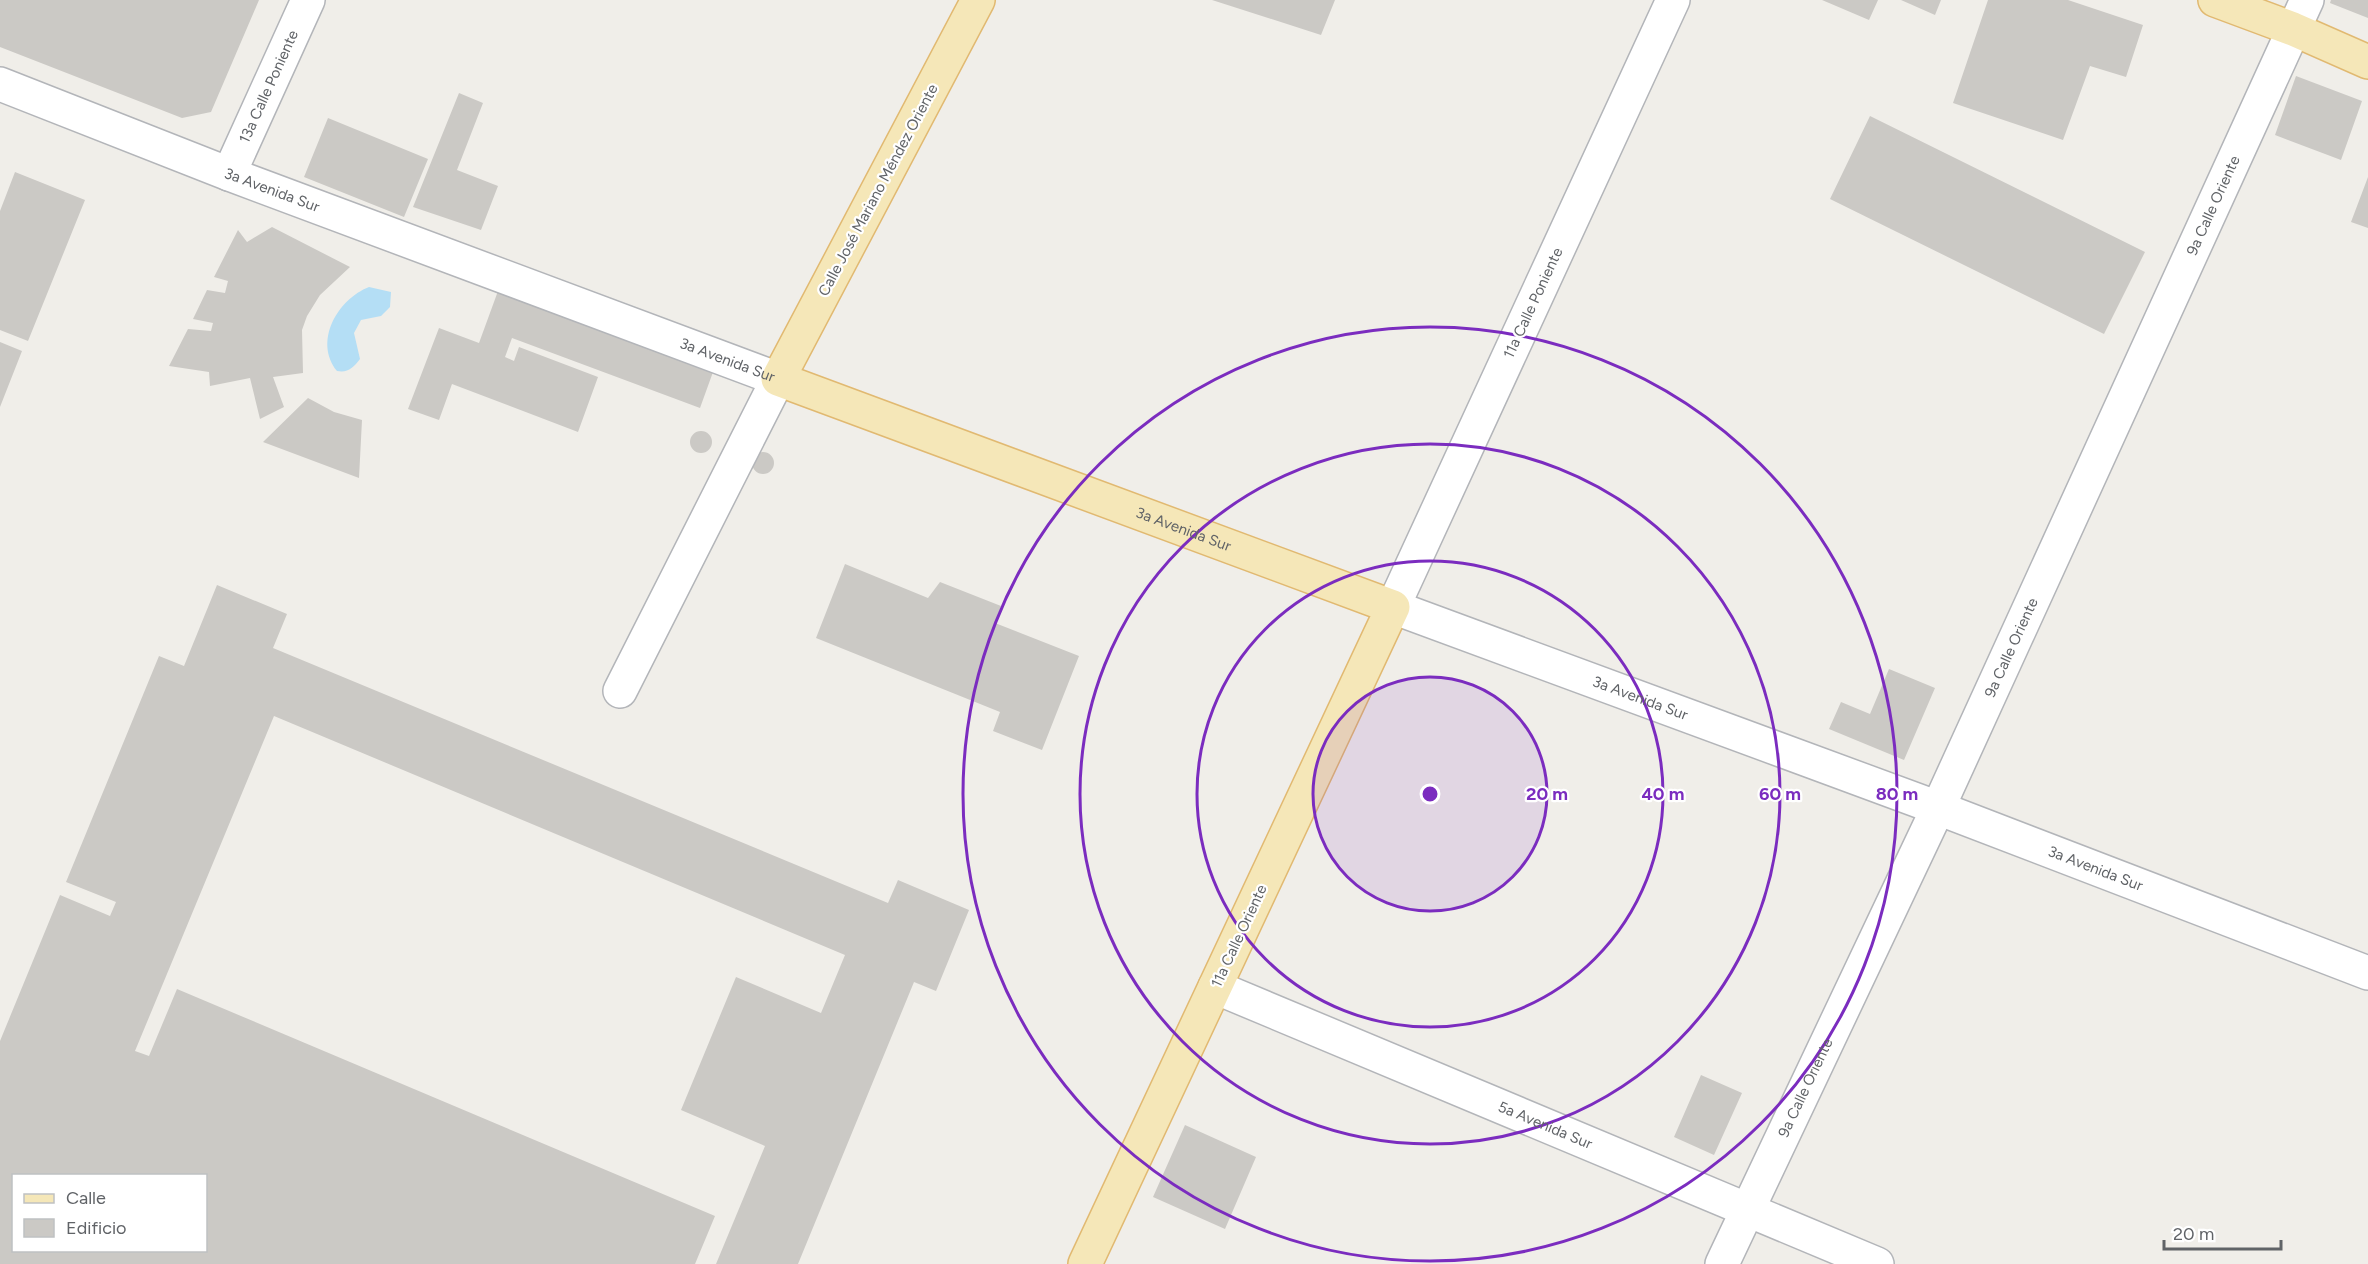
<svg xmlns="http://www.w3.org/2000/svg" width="2368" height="1264" font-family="Figtree,sans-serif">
  <rect width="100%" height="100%" fill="#f0eee9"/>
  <path fill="#b4def5" d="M369,287l22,5 -1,15 -9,9 -20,4 -7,13 6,26c-7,9 -12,14 -23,12 -24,-30 1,-72 32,-84z"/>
  <path fill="#cbc9c5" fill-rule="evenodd" d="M0,0h259l-48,112 -29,6 -182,-71z
    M1212,0h123l-14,35z
    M1822,0h56l-9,20z
    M1901,0h40l-6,15z
    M1988,0h80l75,25 -17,52 -36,-11 -27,74 -110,-37z
    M2331,0h37v18l-38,-15z
    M2296,76l66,25 -21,59 -66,-25z
    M459,93l24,10 -26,67 41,16 -17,44 -68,-23z
    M1870,116l275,136 -41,82 -274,-135z
    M328,118l100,41 -24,58 -100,-40z
    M15,172l70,28 -57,141 -28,-11v-119z
    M2368,177v51l-17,-6z
    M272,227l78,40 -30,28 -13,21 -5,14 1,43 -30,4 11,30 -24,12 -10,-41 -40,8 -1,-14 -40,-6 19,-37 23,2 2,-8 -20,-4 14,-29 18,3 3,-12 -14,-4 24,-47 9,12z
    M498,291l215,81 -13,36 -188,-70 -7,19 9,4 5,-14 79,30 -20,55 -126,-48 -13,36 -31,-11 31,-81 40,15z
    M0,342l22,9 -22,56z
    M308,398l26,14 28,8 -3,58 -96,-36z
    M690 442a11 11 0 1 1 22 0a11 11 0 1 1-22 0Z
    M752 463a11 11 0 1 1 22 0a11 11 0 1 1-22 0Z
    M845,564l83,34 12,-16 61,24 -6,17 84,33 -37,94 -49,-19 7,-19 -184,-74z
    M217,585l70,29 -14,34 615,255 10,-23 71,30 -33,81 -22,-9 -116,282h-82l49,-118 -84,-36 55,-133 85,36 24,-58 -571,-239 -139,335 14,5 28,-67 538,227 -20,48h-695v-223l60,-146 50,21 6,-14 -50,-20 93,-226 25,10zM14,1176h192v74h-192z
    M1889,669l46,19 -31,72 -75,-31 12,-27 29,12z
    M1701,1075l41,18 -28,62 -40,-18z
    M1185,1125l71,32 -31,72 -72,-32z"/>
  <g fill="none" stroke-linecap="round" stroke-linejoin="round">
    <defs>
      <g id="minor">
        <path id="s1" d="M1673,0l-280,607 545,201 430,165"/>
        <path id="s2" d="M0,84l229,90 549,205 -158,312"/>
        <path id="s3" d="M229,174l79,-174"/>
        <path id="s4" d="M1215,987l662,277"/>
        <path id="s5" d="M1722,1264l216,-456 369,-808"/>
      </g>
      <g id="major">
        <path id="s6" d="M978,0l-200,379 615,228 -308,657"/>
        <path d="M2215,0l78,29 75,33"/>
      </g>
    </defs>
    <use href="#minor" stroke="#b3b5b9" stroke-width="36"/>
    <use href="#major" stroke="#e1b971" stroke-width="36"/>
    <use href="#minor" stroke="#fff" stroke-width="33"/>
    <use href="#major" stroke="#f5e7b8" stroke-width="33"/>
  </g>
  <circle cx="1430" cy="794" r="117" fill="#7b2cbf" fill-opacity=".12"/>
  <g fill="none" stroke="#7b2cbf" stroke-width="3">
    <circle cx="1430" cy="794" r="117"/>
    <circle cx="1430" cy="794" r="233"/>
    <circle cx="1430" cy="794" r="350"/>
    <circle cx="1430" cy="794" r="467"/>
  </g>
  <g text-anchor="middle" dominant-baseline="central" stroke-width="4.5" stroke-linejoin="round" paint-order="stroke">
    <g font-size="15" fill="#606367" stroke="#fff">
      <text stroke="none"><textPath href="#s3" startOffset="96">13a Calle Poniente</textPath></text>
      <text stroke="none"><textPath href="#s2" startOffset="292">3a Avenida Sur</textPath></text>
      <text transform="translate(878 190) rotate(-62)">Calle José Mariano Méndez Oriente</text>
      <text stroke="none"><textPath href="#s5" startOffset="1167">9a Calle Oriente</textPath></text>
      <text transform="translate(1533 303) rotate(-65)">11a Calle Poniente</text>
      <text stroke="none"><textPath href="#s2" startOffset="778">3a Avenida Sur</textPath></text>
      <text stroke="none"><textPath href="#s6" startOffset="861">3a Avenida Sur</textPath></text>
      <text stroke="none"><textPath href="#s5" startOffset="681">9a Calle Oriente</textPath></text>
      <text stroke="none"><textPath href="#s1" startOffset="932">3a Avenida Sur</textPath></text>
      <text stroke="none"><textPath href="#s1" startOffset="1418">3a Avenida Sur</textPath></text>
      <text transform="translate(1239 936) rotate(-65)">11a Calle Oriente</text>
      <text stroke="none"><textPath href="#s5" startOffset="195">9a Calle Oriente</textPath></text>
      <text stroke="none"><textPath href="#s4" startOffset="358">5a Avenida Sur</textPath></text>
    </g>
  </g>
  <circle cx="1430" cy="794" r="9" fill="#7b2cbf" stroke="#fff" stroke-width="3"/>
  <g font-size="18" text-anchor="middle" font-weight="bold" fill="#7b2cbf" stroke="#fff" stroke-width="4.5" stroke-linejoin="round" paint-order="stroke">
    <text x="1547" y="800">20 m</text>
    <text x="1663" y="800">40 m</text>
    <text x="1780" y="800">60 m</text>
    <text x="1897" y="800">80 m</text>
  </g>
  <rect x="12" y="1174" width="195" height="78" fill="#ffffff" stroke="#bfc1c2" stroke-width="1.5"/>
  <rect x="24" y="1194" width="30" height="9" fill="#f5e7b8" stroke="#bfc1c2" stroke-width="1.5"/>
  <text x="66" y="1204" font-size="18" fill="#606367">Calle</text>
  <rect x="24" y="1219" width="30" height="18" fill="#cbc9c5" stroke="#bfc1c2" stroke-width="1.5"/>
  <text x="66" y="1234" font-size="18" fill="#606367">Edificio</text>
  <path d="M2164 1240v9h117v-9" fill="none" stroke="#606367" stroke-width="3"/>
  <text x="2173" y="1240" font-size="18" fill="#606367" stroke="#ffffff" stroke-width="4.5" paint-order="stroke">20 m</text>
</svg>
